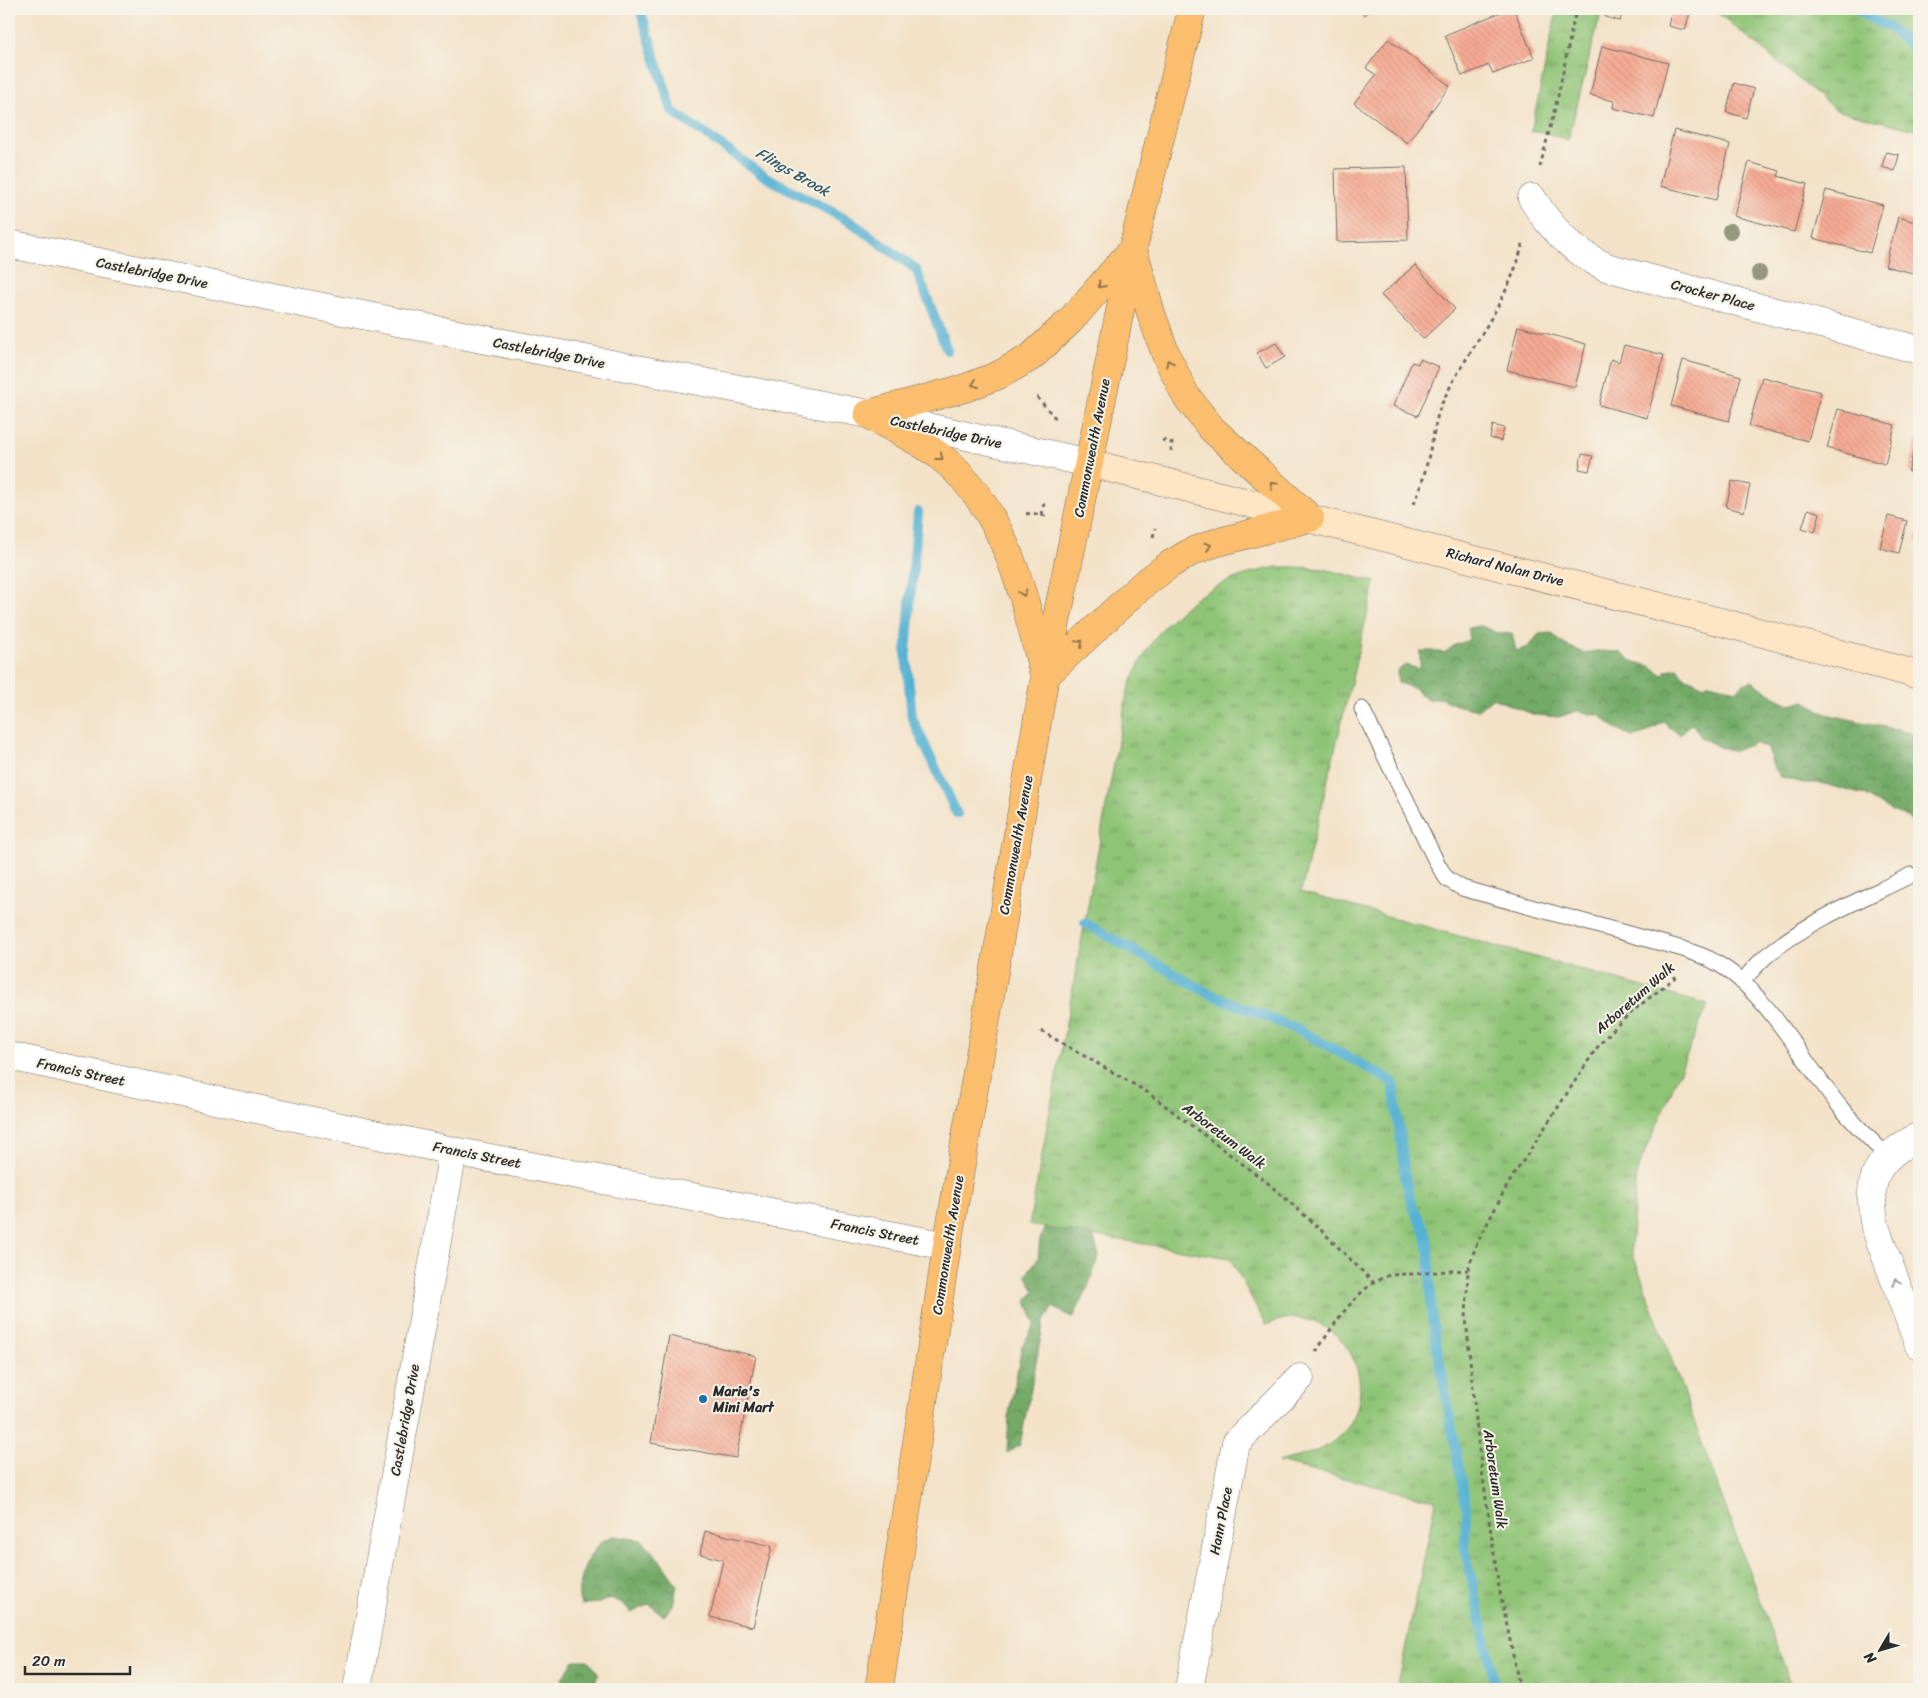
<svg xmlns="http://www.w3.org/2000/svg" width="1928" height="1698" font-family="Sriracha,sans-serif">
  <defs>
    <pattern id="forest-crowns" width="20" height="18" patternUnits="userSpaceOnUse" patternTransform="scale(1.25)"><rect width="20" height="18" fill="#73aa67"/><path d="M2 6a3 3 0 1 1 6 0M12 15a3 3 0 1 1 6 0" fill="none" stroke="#5f8b55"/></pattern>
    <pattern id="park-tufts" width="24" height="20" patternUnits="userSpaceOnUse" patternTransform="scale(1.25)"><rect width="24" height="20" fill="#8fc476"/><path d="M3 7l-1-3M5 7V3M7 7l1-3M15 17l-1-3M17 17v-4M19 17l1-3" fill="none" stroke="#759f61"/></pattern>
    <pattern id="building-back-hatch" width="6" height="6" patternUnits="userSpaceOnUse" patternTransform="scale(1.25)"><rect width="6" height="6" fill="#f6ab94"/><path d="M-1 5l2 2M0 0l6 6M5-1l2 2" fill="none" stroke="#d39380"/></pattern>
  </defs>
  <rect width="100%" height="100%" fill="#f7f3e8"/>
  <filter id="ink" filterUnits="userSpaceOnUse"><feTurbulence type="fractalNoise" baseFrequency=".02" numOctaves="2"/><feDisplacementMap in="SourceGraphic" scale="10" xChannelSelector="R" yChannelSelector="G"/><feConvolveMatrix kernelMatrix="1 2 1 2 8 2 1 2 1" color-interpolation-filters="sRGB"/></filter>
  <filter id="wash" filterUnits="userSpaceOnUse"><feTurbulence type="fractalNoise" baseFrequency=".0096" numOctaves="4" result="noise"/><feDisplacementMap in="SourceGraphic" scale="20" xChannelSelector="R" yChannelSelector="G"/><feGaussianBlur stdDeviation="1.12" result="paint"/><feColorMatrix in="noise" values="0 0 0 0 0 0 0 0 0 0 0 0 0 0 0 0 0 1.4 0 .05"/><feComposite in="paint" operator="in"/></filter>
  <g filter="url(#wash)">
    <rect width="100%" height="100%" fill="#f3e2c8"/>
    <path fill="url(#forest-crowns)" stroke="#4f6a49" d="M1481,626l19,8 12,-1 4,18 12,-4 11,-13 12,-1 14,12 19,8 13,-2 22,1 13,9 18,5 13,9 4,-5 10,-2 6,8 21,10 5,-3 28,7 6,-6 9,-3 23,16 16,8 14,-4 21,13 81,18 12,6v88l-12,-9 -15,-6 -28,-16 -43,-12h-18l-22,-6 -8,-11 -5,-17 -13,-6 -20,8 -16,-4 -18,-10 -9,-14 -12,12 -17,-13 -15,10 -16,5 -21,-12 -10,-9 -24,-5 -18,6 -24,-2 -43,-17 -14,12 -22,-5 -16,-7 -13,2 -13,-12 -16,-5 -1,-12 8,-6 15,4v-18h12l12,2 11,-8 14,-5 -1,-12z
      M1046,1227l46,6 7,22 -12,35 -14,28 -20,-11 -9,14 -24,124 -13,8 2,-39 13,-68 13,-21 -8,-25 8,-9 -9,-16 12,-17 2,-19z
      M614,1536l28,4 17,19 18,26 -4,20 -9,11 -15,-12 -18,9 -7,-9 -13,-6 -12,5 -18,2c-8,-17 7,-53 22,-64 3,-2 7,-4 11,-5z
      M574,1660h14l11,14 -8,15h-23l-7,-9z"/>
    <path fill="url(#park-tufts)" stroke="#5d7850" d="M1557,9h45l-34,131 -24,-8h-13z
      M1713,9h206v122l-83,-21z
      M1277,567h21l26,2 51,13 -74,310 407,113 -71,167 -6,77 161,440h-395l39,-188 -158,-39c17,-5 38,-8 53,-19 53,-36 28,-120 -35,-125 -10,0 -20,3 -30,7l-36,-67 -201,-33 98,-532c27,-74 73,-111 150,-126z"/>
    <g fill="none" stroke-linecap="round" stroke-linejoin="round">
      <path stroke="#55b1d3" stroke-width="10" d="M640,9l32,102 94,66 85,45 65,47 31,81
        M1856,9l18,11 15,7 30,26
        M918,512l-12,140 6,66 45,96
        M1085,923l123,70 93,38 92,51 13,100 7,26 12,22 4,22 3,67 34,188 -1,42 31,140"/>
    </g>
    <g id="blocks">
      <path fill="url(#building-back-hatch)" d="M1359,9h12l-7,6z
        M1509,9h5l20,49 -41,16 -4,-9 -27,11 -17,-41z
        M1607,9h16l-3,12 -15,-4z
        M1672,9h19l-6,21 -17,-4z
        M1388,39l62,47 -43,57 -53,-40 22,-28 -10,-7z
        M1602,46l66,17 -14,55 -41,-10 1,-7 -24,-6z
        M1734,83l20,6 -8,29 -20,-6z
        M1674,130l56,14 -14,56 -56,-14z
        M1886,152l13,3 -4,16 -13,-4z
        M1749,162l31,9 -2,5 29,8 -13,48 -60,-16z
        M1406,167l2,73 -71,2 -2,-73z
        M1826,190l57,15 -13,48 -57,-15z
        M1898,217l21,6v50l-1,-1 -1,2 -32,-8z
        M1415,265l40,44 -32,30 -42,-44z
        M1518,326l68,18 -11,43 -68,-17z
        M1276,343l9,14 -19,11 -9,-15z
        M1624,345l40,10 -17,63 -48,-13 12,-46 8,3z
        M1420,359l19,8 -21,49 -25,-10 19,-44 6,2z
        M1683,360l58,16 -12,45 -58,-15z
        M1762,377l59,15 -13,49 -59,-15z
        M1838,409l57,16 -10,39 -58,-16z
        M1493,425l11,3 -3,13 -11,-3z
        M1919,431v44l-11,-3z
        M1582,454l11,2 -4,15 -10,-2z
        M1732,481l18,4 -6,27 -18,-5z
        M1808,509l12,4 -5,19 -13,-4z
        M1888,516l19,5 -8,32 -19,-5z
        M1919,529v14l-4,-2z
        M669,1336l87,20 -20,102 -85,-15z
        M705,1531l67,15 -19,81 -43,-10 13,-57 -23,-6z"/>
    </g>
  </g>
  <g filter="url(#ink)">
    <use href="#blocks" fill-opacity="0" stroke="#716b62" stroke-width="1"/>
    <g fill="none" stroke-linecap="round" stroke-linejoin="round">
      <defs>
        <path id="service" d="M1362,709l76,156 9,14 15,9 221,61c11,4 22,7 32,13 50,27 90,103 127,147 14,17 30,32 45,47
          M1742,982c10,-12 20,-24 33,-33 40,-31 90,-51 136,-74"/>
        <path id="minor" d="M1532,198c18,30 42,54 74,69l313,83
          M9,244l473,95 386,75 221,49
          M9,1056l444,95 494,95
          M1919,1136c-44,24 -53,41 -44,91l44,118
          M357,1689l96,-538
          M1189,1689l47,-246 64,-65"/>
        <path id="secondary" d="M1089,463l632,159 198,53"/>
        <path id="primary" d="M1134,252l17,61 15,42 20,41 26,33 98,89
          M868,414c23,14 49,25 70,41 67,51 85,138 105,216
          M868,414l97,-26 34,-13 32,-18 40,-37 61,-70
          M1045,676l96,-90 28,-21 22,-13 24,-9 95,-25
          M879,1689l68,-443 98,-570 88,-428 59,-239"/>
      </defs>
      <use href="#service" stroke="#716b62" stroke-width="17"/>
      <use href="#minor" stroke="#716b62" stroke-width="29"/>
      <use href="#secondary" stroke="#716b62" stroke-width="29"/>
      <use href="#primary" stroke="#716b62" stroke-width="29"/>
      <path stroke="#716b62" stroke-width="3" stroke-dasharray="4 4" stroke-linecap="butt" d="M1540,167l18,-71 18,-87
        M1037,397l20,23
        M1162,440l10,3 -1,8
        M1414,504c9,-20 13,-41 18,-63 3,-13 5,-28 11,-40 26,-54 67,-99 80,-160
        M1026,514l5,-1 15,3
        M1042,515l2,-13
        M1153,537l2,-9
        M1041,1031l106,61 122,92 49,43 56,56
        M1316,1352c15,-24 43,-67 71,-76 8,-2 18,-2 27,-2 18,-2 36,-3 54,-4
        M1520,1689l-22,-107 -19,-133 -13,-130 2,-49 8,-25 32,-61 86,-132c22,-31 55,-53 84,-77"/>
      <use href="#service" stroke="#fff" stroke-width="15"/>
      <use href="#minor" stroke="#fff" stroke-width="28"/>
      <use href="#secondary" stroke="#fde5c5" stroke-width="28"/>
      <use href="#primary" stroke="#fabe6e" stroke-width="28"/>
    </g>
    <g fill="#96977e">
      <circle cx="1730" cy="231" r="8"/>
      <circle cx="1759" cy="273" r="8"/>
    </g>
    <defs><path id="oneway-chevron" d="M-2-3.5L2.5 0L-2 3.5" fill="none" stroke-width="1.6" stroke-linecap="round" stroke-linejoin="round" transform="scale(1.25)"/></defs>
    <g stroke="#92744c">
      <use href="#oneway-chevron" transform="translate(1101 285) rotate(131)"/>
      <use href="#oneway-chevron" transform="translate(1169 363) rotate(-116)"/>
      <use href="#oneway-chevron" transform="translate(975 384) rotate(159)"/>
      <use href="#oneway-chevron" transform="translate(940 457) rotate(38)"/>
      <use href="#oneway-chevron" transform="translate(1273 485) rotate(-138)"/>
      <use href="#oneway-chevron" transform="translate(1208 546) rotate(-19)"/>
      <use href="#oneway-chevron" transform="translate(1023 593) rotate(72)"/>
      <use href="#oneway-chevron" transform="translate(1080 643) rotate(-43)"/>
    </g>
    <use stroke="#a0a0a0" href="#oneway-chevron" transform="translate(1896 1282) rotate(-111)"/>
  </g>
  <circle fill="#1f6fb2" stroke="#f7f3e8" stroke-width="2" cx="703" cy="1399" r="5"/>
  <g text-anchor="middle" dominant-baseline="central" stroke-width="4" stroke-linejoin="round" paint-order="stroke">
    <g font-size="14" fill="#2b2b2b" stroke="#f7f3e8">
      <text transform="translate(152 273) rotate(11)">Castlebridge Drive</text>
      <text transform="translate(1713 295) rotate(15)">Crocker Place</text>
      <text transform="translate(549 353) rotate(11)">Castlebridge Drive</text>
      <text transform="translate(946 432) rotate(12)">Castlebridge Drive</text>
      <text transform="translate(1092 448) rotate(-79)">Commonwealth Avenue</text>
      <text transform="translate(1505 567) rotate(14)">Richard Nolan Drive</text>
      <text transform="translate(1016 845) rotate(-80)">Commonwealth Avenue</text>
      <text transform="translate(1635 998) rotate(-41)">Arboretum Walk</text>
      <text transform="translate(81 1072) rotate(12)">Francis Street</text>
      <text transform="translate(1224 1136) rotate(37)">Arboretum Walk</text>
      <text transform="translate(477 1155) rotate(11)">Francis Street</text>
      <text transform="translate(875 1232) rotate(11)">Francis Street</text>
      <text transform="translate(948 1245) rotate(-81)">Commonwealth Avenue</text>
      <text transform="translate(405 1420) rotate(-80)">Castlebridge Drive</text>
      <text transform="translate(1495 1479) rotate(82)">Arboretum Walk</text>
      <text transform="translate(1221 1521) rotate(-79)">Hann Place</text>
    </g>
    <g font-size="14" font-weight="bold" fill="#2b2b2b" stroke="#f7f3e8" text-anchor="start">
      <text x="713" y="1391">Marie's<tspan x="713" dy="16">Mini Mart</tspan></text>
    </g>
    <g font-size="15" font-style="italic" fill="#3a5a66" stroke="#f7f3e8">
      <text transform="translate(793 172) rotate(30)">Flings Brook</text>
    </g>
  </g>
  <rect width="1928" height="1698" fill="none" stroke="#f7f3e8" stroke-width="30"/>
  <g transform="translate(1880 1650) rotate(232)" stroke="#f7f3e8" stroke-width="4" paint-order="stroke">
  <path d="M0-4L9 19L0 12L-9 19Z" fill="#2b2b2b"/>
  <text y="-8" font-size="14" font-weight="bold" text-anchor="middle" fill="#2b2b2b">N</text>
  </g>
  <path d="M25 1666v8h105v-8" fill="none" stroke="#2b2b2b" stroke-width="2.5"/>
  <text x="32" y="1666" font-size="15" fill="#2b2b2b" stroke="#f7f3e8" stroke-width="4" paint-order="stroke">20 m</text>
</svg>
